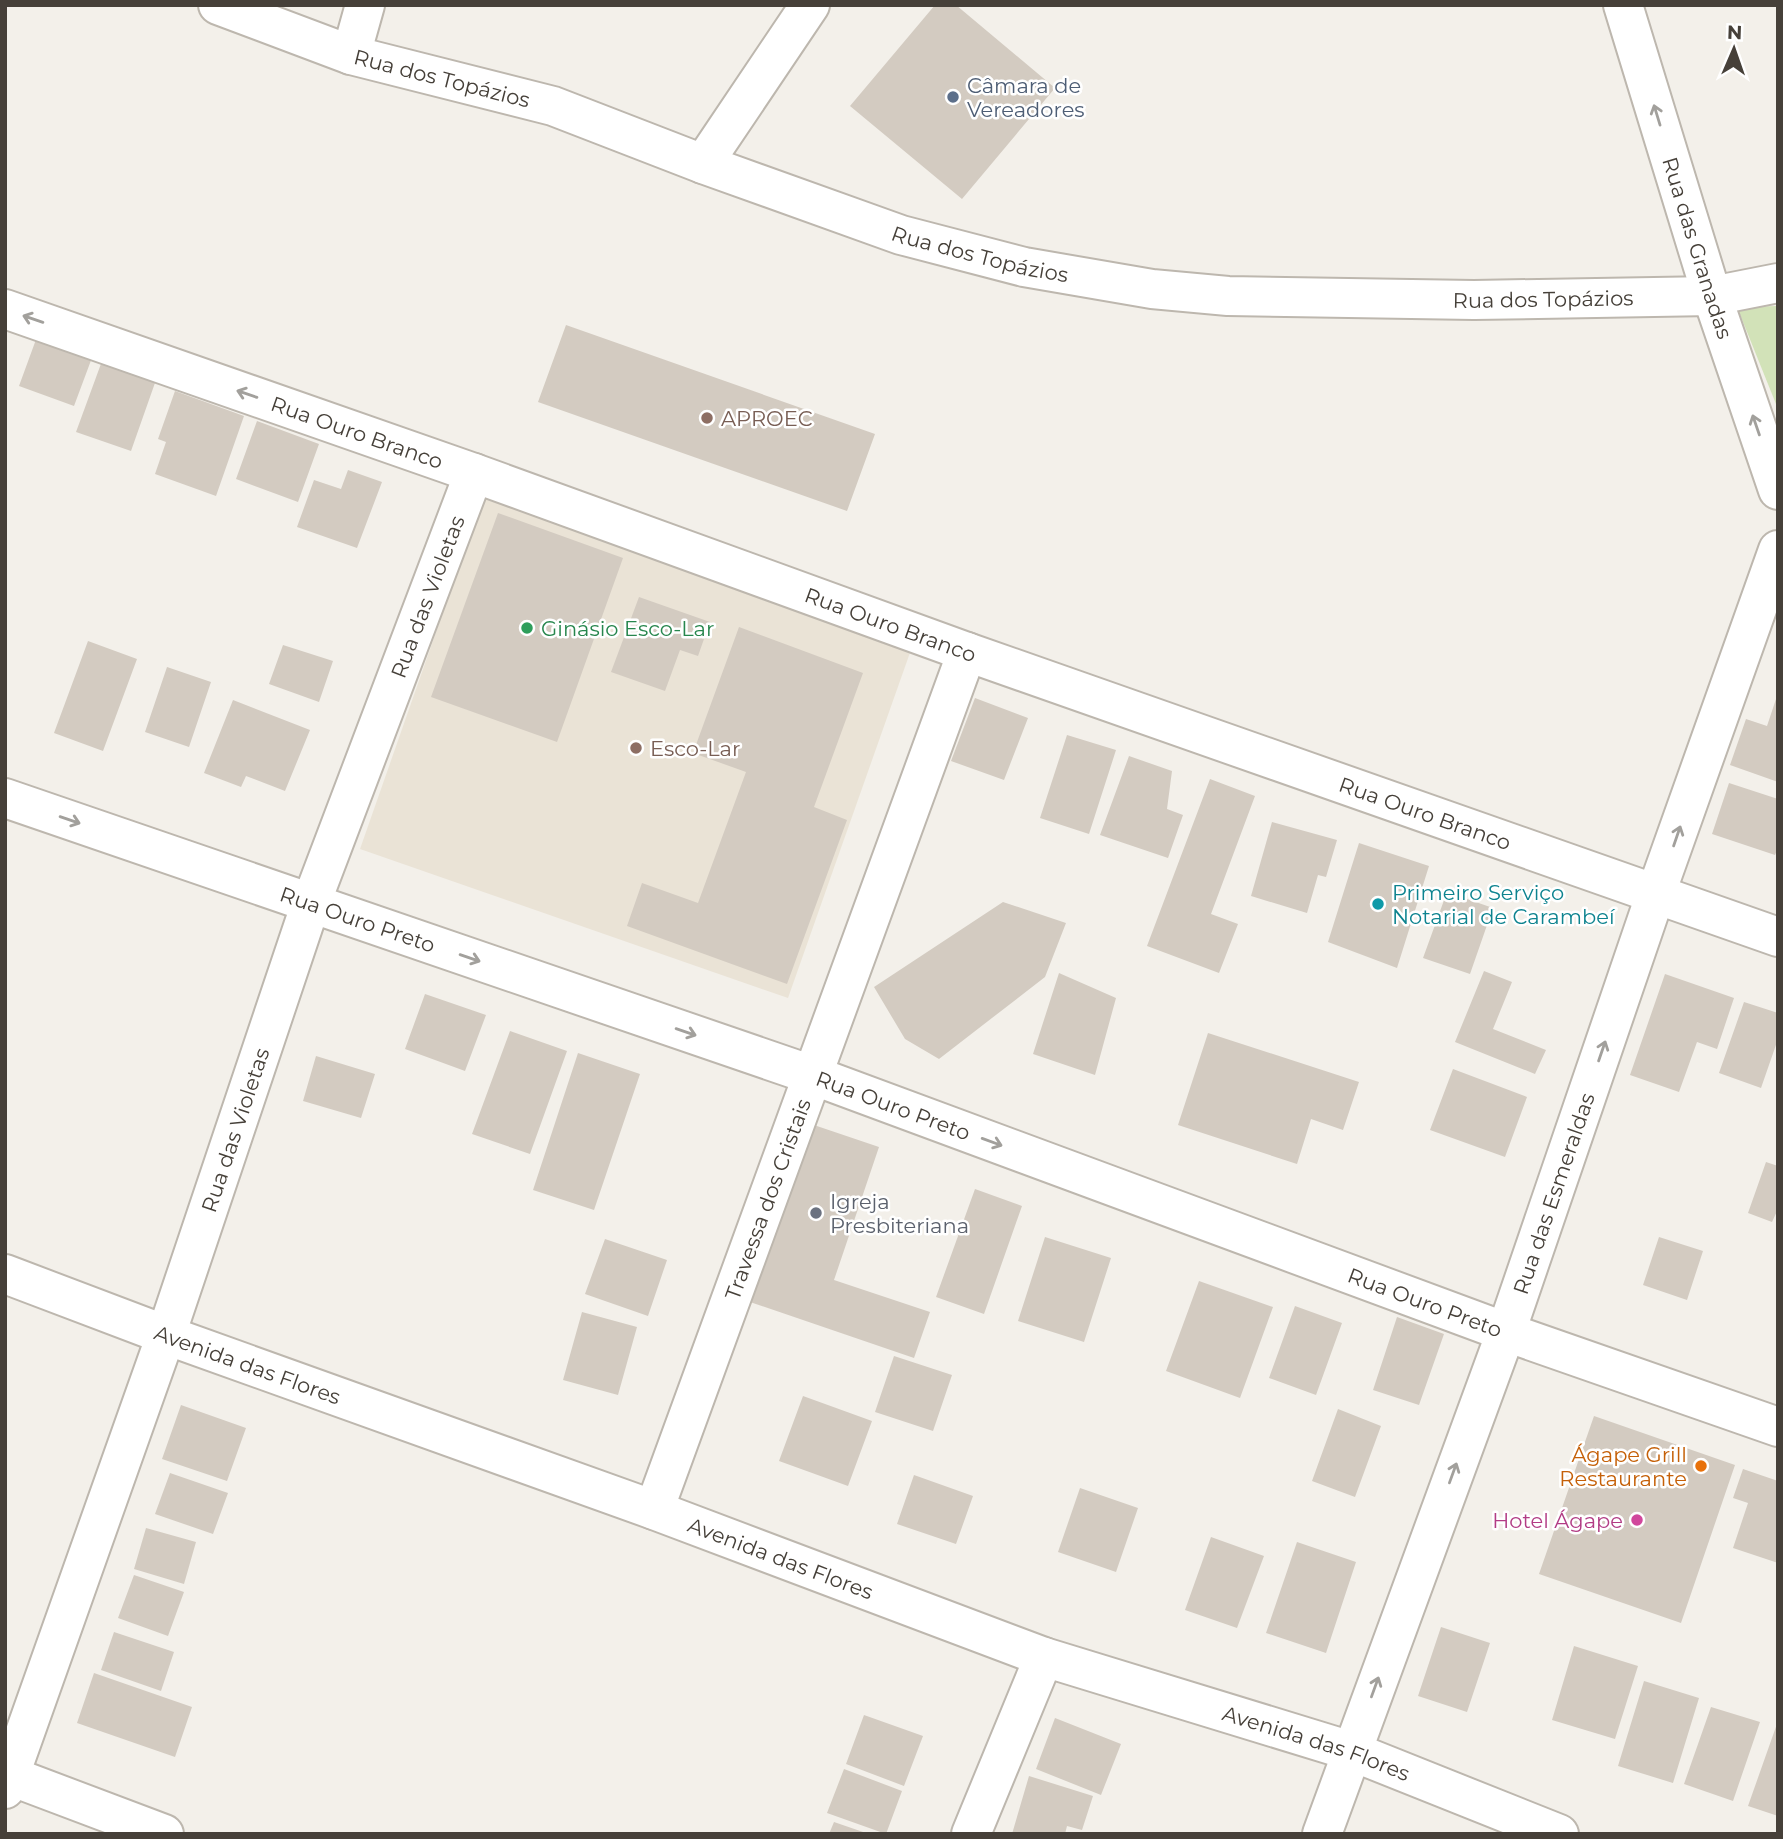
<svg xmlns="http://www.w3.org/2000/svg" width="1783" height="1839" font-family="Montserrat,sans-serif">
  <rect width="100%" height="100%" fill="#f3f0ea"/>
  <path fill="#eae3d6" d="M483,498l429,149 -124,351 -428,-149z"/>
  <path fill="#d2e2b8" d="M1778,306v103l-41,-102z"/>
  <path fill="#d3cbc1" d="M935,5h21l99,83 -93,111 -112,-93z
    M566,325l309,109 -28,77 -309,-109z
    M38,334l55,21 -19,51 -55,-20z
    M102,361l54,19 -25,71 -55,-19z
    M175,391l69,25 -28,80 -61,-22 11,-32 -8,-3z
    M257,421l62,23 -21,58 -62,-23z
    M348,470l34,12 -25,66 -60,-21 17,-47 27,9z
    M498,513l125,45 -66,184 -126,-45z
    M639,597l71,25 -12,34 -18,-6 -15,41 -54,-19z
    M739,627l124,46 -49,134 33,13 -60,164 -160,-58 15,-43 56,20 48,-131 -53,-19z
    M88,641l49,18 -34,92 -49,-18z
    M283,645l50,16 -14,41 -50,-18z
    M167,667l44,15 -22,65 -44,-15z
    M1777,696h1v86l-48,-17 16,-46 21,7z
    M975,698l53,20 -24,62 -53,-19z
    M233,700l77,30 -25,61 -39,-15 -5,11 -37,-14z
    M1067,735l49,15 -27,84 -49,-16z
    M1129,756l43,15 -5,38 16,6 -15,43 -68,-23z
    M1210,779l45,17 -44,118 27,10 -19,49 -72,-27z
    M1729,783l49,16v49l-3,7 -63,-21z
    M1272,822l65,18 -11,37 -8,-2 -11,38 -56,-17z
    M1359,843l70,23 -32,102 -69,-26z
    M1447,892l46,16 -23,66 -47,-16z
    M1003,902l63,21 -21,54 -106,82 -34,-20 -31,-52z
    M1484,971l28,11 -19,47 53,21 -11,24 -80,-32z
    M1059,973l57,25 -21,77 -62,-21z
    M1665,974l69,24 -17,51 -20,-7 -18,50 -49,-17z
    M425,994l61,21 -21,56 -60,-22z
    M1744,1002l34,11v26l-17,49 -42,-15z
    M510,1031l57,20 -37,103 -58,-20z
    M1208,1033l151,49 -16,48 -32,-11 -14,45 -119,-39z
    M578,1053l62,21 -46,136 -61,-20z
    M316,1056l59,18 -14,44 -58,-17z
    M1453,1069l74,28 -22,60 -75,-27z
    M808,1123l71,24 -45,133 96,32 -16,46 -167,-57z
    M1766,1162l12,4v43l-6,13 -24,-9z
    M975,1189l47,17 -38,108 -48,-17z
    M1045,1237l66,21 -27,84 -66,-21z
    M1659,1237l44,14 -16,49 -44,-15z
    M605,1239l62,21 -19,56 -63,-22z
    M1199,1281l74,26 -33,91 -74,-27z
    M1295,1306l47,17 -26,72 -47,-17z
    M582,1312l55,15 -19,68 -55,-15z
    M1397,1317l47,17 -25,71 -46,-15z
    M894,1356l58,19 -19,56 -58,-19z
    M803,1396l69,25 -24,65 -69,-25z
    M181,1405l65,23 -19,53 -65,-22z
    M1338,1409l43,17 -26,71 -43,-16z
    M1594,1416l141,49 -54,158 -142,-49z
    M1743,1469l35,12v82l-45,-15 15,-45 -15,-5z
    M170,1473l58,20 -15,41 -58,-20z
    M914,1475l59,21 -17,48 -59,-20z
    M1080,1488l58,20 -22,64 -58,-20z
    M146,1528l50,14 -12,42 -50,-15z
    M1211,1537l53,19 -27,72 -52,-18z
    M1297,1542l59,20 -30,91 -60,-20z
    M134,1575l50,17 -16,44 -50,-18z
    M1441,1627l49,16 -23,69 -49,-16z
    M114,1632l60,20 -13,39 -60,-21z
    M1574,1646l64,20 -23,73 -63,-19z
    M94,1673l98,34 -17,50 -98,-34z
    M1644,1681l55,17 -26,85 -55,-17z
    M1711,1707l49,15 -27,79 -49,-17z
    M864,1715l59,21 -19,50 -58,-22z
    M1055,1718l66,26 -20,51 -65,-26z
    M1778,1721v95l-30,-10z
    M844,1769l58,22 -16,43 -59,-21z
    M1029,1776l64,20 -11,34 -15,-4 -2,8h-53z
    M834,1822l32,11v1h-37z"/>
  <g fill="none" stroke-linecap="round" stroke-linejoin="round">
    <defs>
      <g id="minor">
        <path id="s1" d="M218,5l133,50 202,51 150,58 198,71 123,32 128,22 76,7 246,4 238,-4 66,-13"/>
        <path id="s2" d="M1623,5l89,291 66,194"/>
        <path d="M351,55l14,-50"/>
        <path d="M703,164l107,-159"/>
        <path id="s3" d="M5,309l469,164 493,179 811,285"/>
        <path id="s4" d="M5,798l807,277 694,257 272,95"/>
        <path id="s5" d="M654,1510l313,-858"/>
        <path d="M5,1774l159,60"/>
        <path id="s6" d="M5,1789l161,-454 145,-432 163,-430"/>
        <path d="M971,1834l73,-177"/>
        <path id="s7" d="M1322,1834l184,-502 150,-439 122,-343"/>
      </g>
      <g id="tertiary">
        <path id="s8" d="M5,1274l161,61 488,175 390,147 307,94 208,83"/>
      </g>
    </defs>
    <use href="#minor" stroke="#bdb7ae" stroke-width="42"/>
    <use href="#tertiary" stroke="#bdb7ae" stroke-width="42"/>
    <use href="#minor" stroke="#fff" stroke-width="38"/>
    <use href="#tertiary" stroke="#fff" stroke-width="38"/>
  </g>
  <defs><path id="oneway-shaft" d="M-6 0H5M1.5-3L5.5 0L1.5 3" fill="none" stroke-width="1.6" stroke-linecap="round" stroke-linejoin="round" transform="scale(1.75)"/></defs>
  <g stroke="#a2a09c">
    <use href="#oneway-shaft" transform="translate(1657 115) rotate(-107)"/>
    <use href="#oneway-shaft" transform="translate(33 319) rotate(-161)"/>
    <use href="#oneway-shaft" transform="translate(247 394) rotate(-161)"/>
    <use href="#oneway-shaft" transform="translate(1756 425) rotate(-109)"/>
    <use href="#oneway-shaft" transform="translate(70 820) rotate(19)"/>
    <use href="#oneway-shaft" transform="translate(1677 836) rotate(-71)"/>
    <use href="#oneway-shaft" transform="translate(470 958) rotate(19)"/>
    <use href="#oneway-shaft" transform="translate(686 1032) rotate(19)"/>
    <use href="#oneway-shaft" transform="translate(1602 1051) rotate(-71)"/>
    <use href="#oneway-shaft" transform="translate(992 1142) rotate(20)"/>
    <use href="#oneway-shaft" transform="translate(1453 1473) rotate(-70)"/>
    <use href="#oneway-shaft" transform="translate(1375 1687) rotate(-70)"/>
  </g>
  <circle fill="#5c6f8a" stroke="#fff" stroke-width="2.5" cx="953" cy="97" r="7"/>
  <g fill="#8d6e63" stroke="#fff" stroke-width="2.5">
    <circle cx="707" cy="418" r="7"/>
    <circle cx="636" cy="748" r="7"/>
  </g>
  <circle fill="#2e9e5b" stroke="#fff" stroke-width="2.5" cx="527" cy="628" r="7"/>
  <circle fill="#0f9aa8" stroke="#fff" stroke-width="2.5" cx="1378" cy="904" r="7"/>
  <circle fill="#6b7280" stroke="#fff" stroke-width="2.5" cx="816" cy="1213" r="7"/>
  <circle fill="#e8710a" stroke="#fff" stroke-width="2.5" cx="1701" cy="1466" r="7"/>
  <circle fill="#d1479c" stroke="#fff" stroke-width="2.5" cx="1637" cy="1520" r="7"/>
  <g text-anchor="middle" dominant-baseline="central" stroke-width="5" stroke-linejoin="round" paint-order="stroke">
    <g font-size="21" fill="#464039" stroke="#fff">
      <text stroke="none"><textPath href="#s1" startOffset="236">Rua dos Topázios</textPath></text>
      <text stroke="none"><textPath href="#s2" startOffset="254">Rua das Granadas</textPath></text>
      <text stroke="none"><textPath href="#s1" startOffset="803">Rua dos Topázios</textPath></text>
      <text stroke="none"><textPath href="#s1" startOffset="1370">Rua dos Topázios</textPath></text>
      <text stroke="none"><textPath href="#s3" startOffset="373">Rua Ouro Branco</textPath></text>
      <text stroke="none"><textPath href="#s6" startOffset="1265">Rua das Violetas</textPath></text>
      <text stroke="none"><textPath href="#s3" startOffset="940">Rua Ouro Branco</textPath></text>
      <text stroke="none"><textPath href="#s3" startOffset="1507">Rua Ouro Branco</textPath></text>
      <text stroke="none"><textPath href="#s4" startOffset="373">Rua Ouro Preto</textPath></text>
      <text stroke="none"><textPath href="#s4" startOffset="940">Rua Ouro Preto</textPath></text>
      <text stroke="none"><textPath href="#s6" startOffset="698">Rua das Violetas</textPath></text>
      <text stroke="none"><textPath href="#s7" startOffset="681">Rua das Esmeraldas</textPath></text>
      <text stroke="none"><textPath href="#s5" startOffset="331">Travessa dos Cristais</textPath></text>
      <text stroke="none"><textPath href="#s4" startOffset="1507">Rua Ouro Preto</textPath></text>
      <text stroke="none"><textPath href="#s8" startOffset="259">Avenida das Flores</textPath></text>
      <text stroke="none"><textPath href="#s8" startOffset="826">Avenida das Flores</textPath></text>
      <text stroke="none"><textPath href="#s8" startOffset="1393">Avenida das Flores</textPath></text>
    </g>
    <g font-size="21" fill="#4e5e75" stroke="#fff" text-anchor="start">
      <text x="967" y="85">Câmara de<tspan x="967" dy="24">Vereadores</tspan></text>
    </g>
    <g font-size="21" fill="#785e54" stroke="#fff" text-anchor="start">
      <text x="721" y="418">APROEC</text>
      <text x="650" y="748">Esco-Lar</text>
    </g>
    <g font-size="21" fill="#27864d" stroke="#fff" text-anchor="start">
      <text x="541" y="628">Ginásio Esco-Lar</text>
    </g>
    <g font-size="21" fill="#0d838f" stroke="#fff" text-anchor="start">
      <text x="1392" y="892">Primeiro Serviço<tspan x="1392" dy="24">Notarial de Carambeí</tspan></text>
    </g>
    <g font-size="21" fill="#5b616d" stroke="#fff" text-anchor="start">
      <text x="830" y="1201">Igreja<tspan x="830" dy="24">Presbiteriana</tspan></text>
    </g>
    <g font-size="21" fill="#c56008" stroke="#fff" text-anchor="end">
      <text x="1687" y="1454">Ágape Grill<tspan x="1687" dy="24">Restaurante</tspan></text>
    </g>
    <g font-size="21" fill="#b23c85" stroke="#fff" text-anchor="end">
      <text x="1623" y="1520">Hotel Ágape</text>
    </g>
  </g>
  <rect width="1783" height="1839" fill="none" stroke="#464039" stroke-width="14"/>
  <g transform="translate(1734 49) rotate(2)" stroke="#ffffff" stroke-width="5" paint-order="stroke">
  <path d="M0-5L12 26L0 18L-12 26Z" fill="#464039"/>
  <text y="-10" font-size="19" font-weight="bold" text-anchor="middle" fill="#464039">N</text>
  </g>
</svg>
